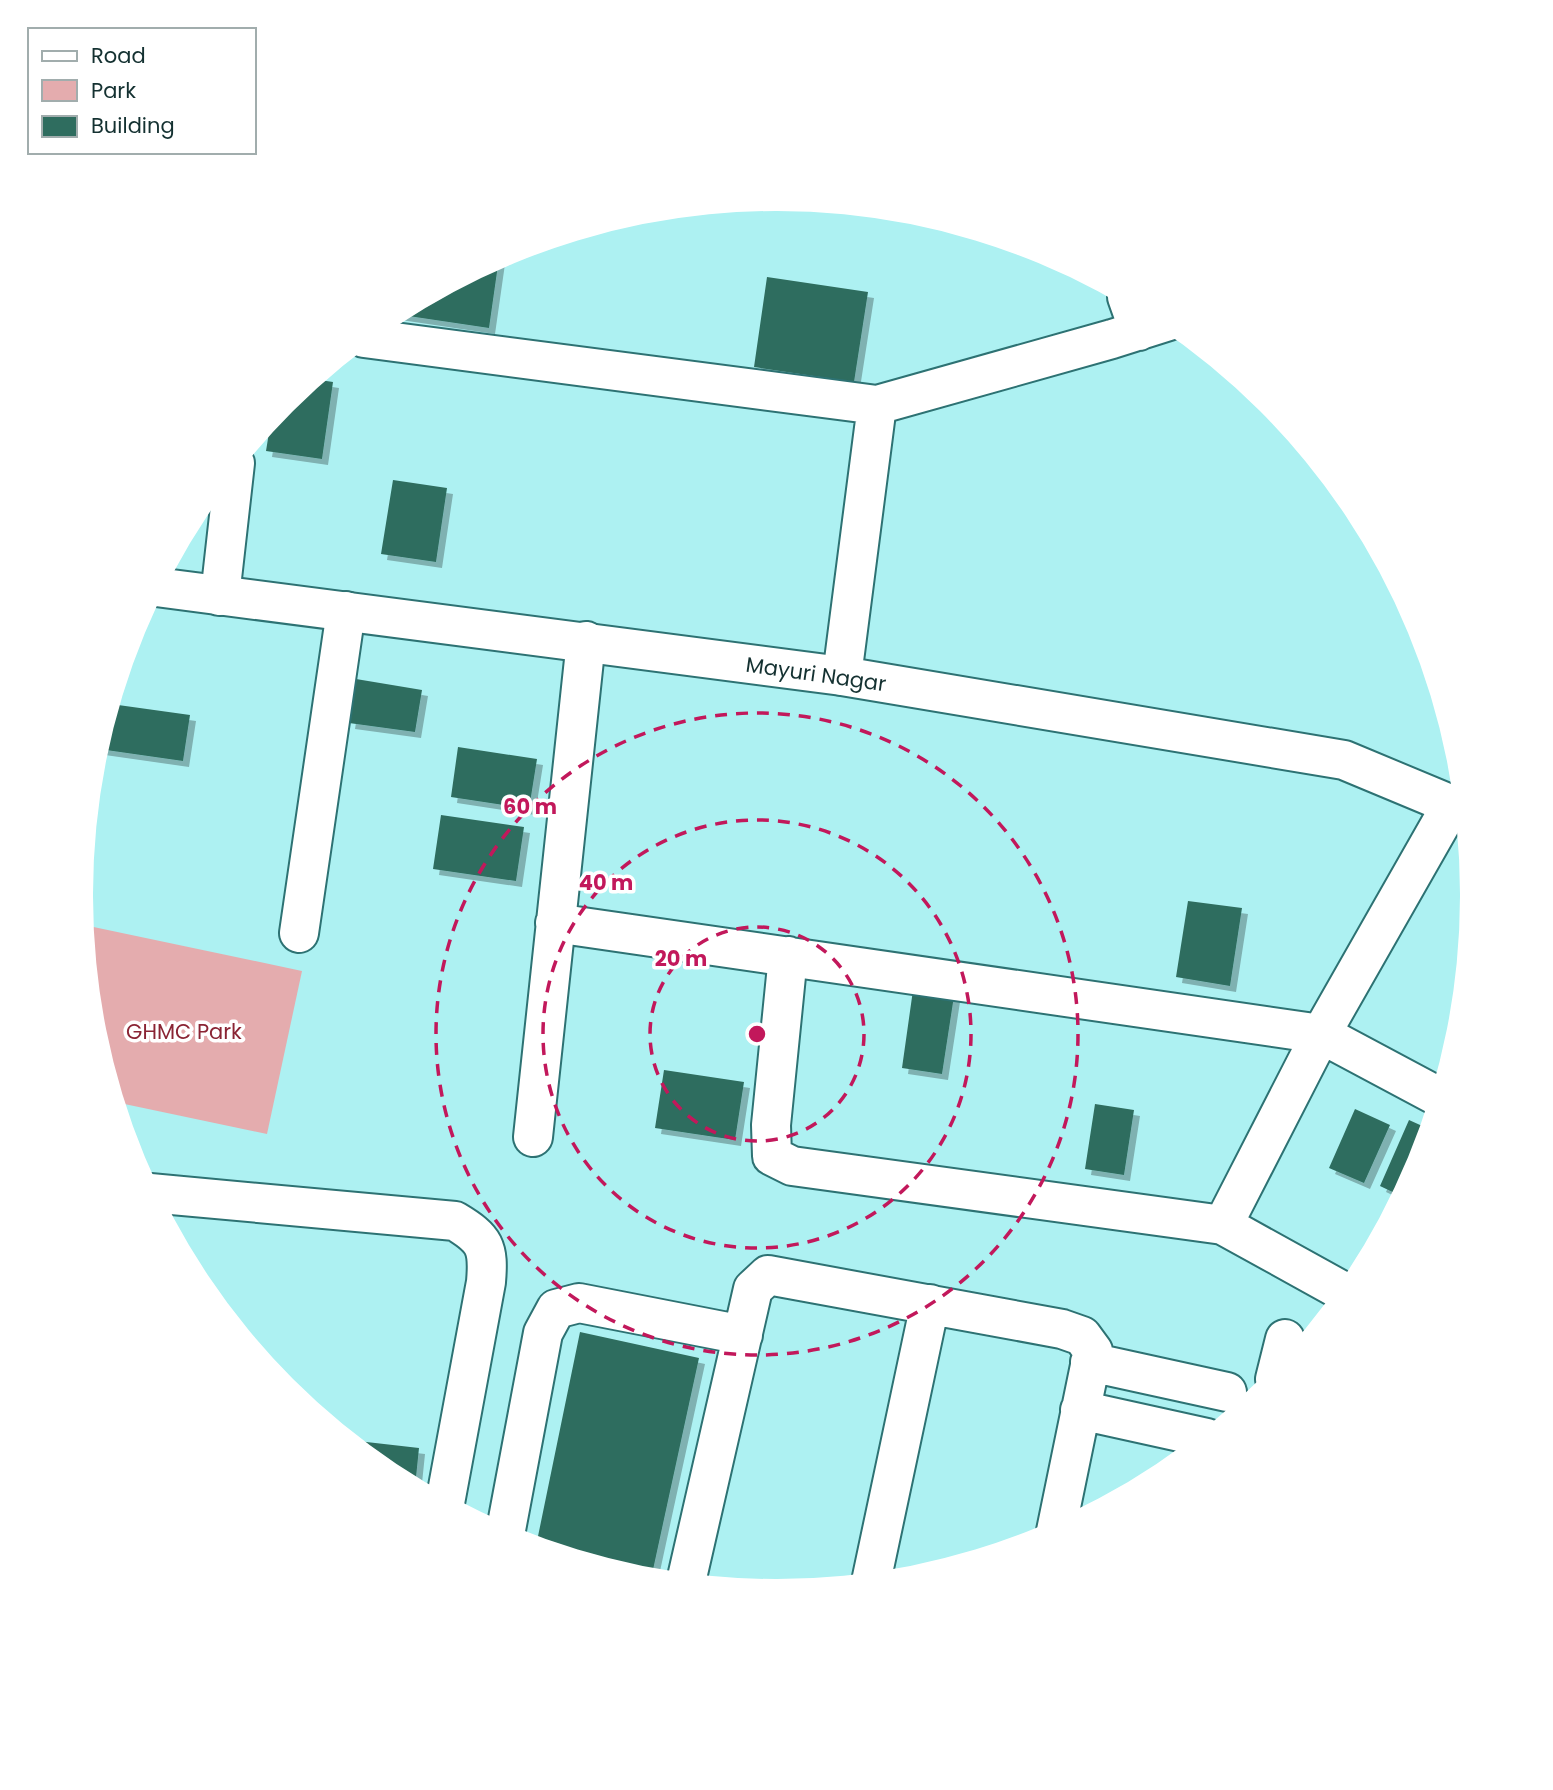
<svg xmlns="http://www.w3.org/2000/svg" width="1553" height="1790" font-family="Poppins,sans-serif">
  <defs>
    <filter id="shadow"><feDropShadow dx="6" dy="6" stdDeviation="0" flood-color="#0004"/></filter>
  </defs>
  <rect width="100%" height="100%" fill="#adf1f2"/>
  <path fill="#e4acae" d="M84,925l218,46 -35,163 -152,-32 -21,-72z"/>
  <path fill="#2f6d5f" filter="url(#shadow)" d="M499,258l-10,70 -94,-14z
    M767,277l101,15 -14,90 -100,-15z
    M313,379l20,3 -11,77 -56,-8 5,-31 14,-17z
    M393,480l54,8 -11,74 -55,-8z
    M356,679l66,11 -7,42 -66,-9z
    M111,704l79,11 -7,46 -84,-12z
    M458,747l79,12 -8,50 -78,-12z
    M441,815l83,12 -8,54 -83,-12z
    M1188,901l54,7 -12,78 -54,-9z
    M913,990l41,6 -12,78 -40,-6z
    M664,1070l80,12 -9,58 -80,-12z
    M1095,1104l39,6 -10,65 -39,-6z
    M1355,1109l35,16 -26,58 -35,-15z
    M1409,1120l20,9 -10,33 -18,34 -21,-10z
    M580,1332l119,26 -48,221 -11,-1 -104,-32z
    M349,1440l70,8 -4,39 -26,-14z"/>
  <g fill="none" stroke-linecap="round" stroke-linejoin="round">
    <defs>
      <path id="minor" d="M1127,297l12,34
        M364,338l513,67
        M220,596l15,-133
        M842,676l35,-271 235,-66 57,-18
        M555,923l766,111 118,63
        M299,933l47,-322
        M788,956l-17,169 1,31 20,10 431,59 98,-191 131,-230
        M533,1137l53,-496
        M150,1193l305,28c30,18 34,26 31,61l-41,221
        M1223,1225l123,68
        M1090,1362l137,30
        M1275,1379l10,-40
        M1080,1410l127,28
        M505,1535l38,-202 13,-24 23,-6 164,32
        M686,1582l67,-293 15,-14 294,54 20,7 11,15 -37,180
        M871,1582l59,-278"/>
      <path id="tertiary" d="M156,587l686,89 502,84 120,50"/>
    </defs>
    <use href="#minor" stroke="#2d7273" stroke-width="42"/>
    <use href="#tertiary" stroke="#2d7273" stroke-width="42"/>
    <use href="#minor" stroke="#fff" stroke-width="38"/>
    <use href="#tertiary" stroke="#fff" stroke-width="38"/>
  </g>
  <g fill="none" stroke="#c2185b" stroke-width="3.5" stroke-dasharray="12 9">
    <circle cx="757" cy="1034" r="107"/>
    <circle cx="757" cy="1034" r="214"/>
    <circle cx="757" cy="1034" r="321"/>
  </g>
  <g text-anchor="middle" dominant-baseline="central" stroke-width="7" stroke-linejoin="round" paint-order="stroke">
    <g font-size="21" fill="#143131" stroke="#fff">
      <text transform="translate(816 674) rotate(8)">Mayuri Nagar</text>
    </g>
    <g font-size="21" fill="#8a2434" stroke="#fff">
      <text x="184" y="1031">GHMC Park</text>
    </g>
  </g>
  <path d="M0 0H1553V1790H0ZM776 211H777A683 683 0 0 1 1460 894V896A683 683 0 0 1 777 1579H776A683 683 0 0 1 93 896V894A683 683 0 0 1 776 211Z" fill="#fff" fill-rule="evenodd"/>
  <circle cx="757" cy="1034" r="10" fill="#c2185b" stroke="#fff" stroke-width="3.5"/>
  <g font-size="21" text-anchor="middle" font-weight="bold" fill="#c2185b" stroke="#fff" stroke-width="7" stroke-linejoin="round" paint-order="stroke">
    <text x="530" y="814">60 m</text>
    <text x="606" y="890">40 m</text>
    <text x="681" y="966">20 m</text>
  </g>
  <rect x="28" y="28" width="228" height="126" fill="#ffffff" stroke="#a1adad" stroke-width="2"/>
  <rect x="42" y="51" width="35" height="10" fill="#ffffff" stroke="#a1adad" stroke-width="2"/>
  <text x="91" y="63" font-size="21" fill="#143131">Road</text>
  <rect x="42" y="80" width="35" height="21" fill="#e4acae" stroke="#a1adad" stroke-width="2"/>
  <text x="91" y="98" font-size="21" fill="#143131">Park</text>
  <rect x="42" y="116" width="35" height="21" fill="#2f6d5f" stroke="#a1adad" stroke-width="2"/>
  <text x="91" y="133" font-size="21" fill="#143131">Building</text>
</svg>
